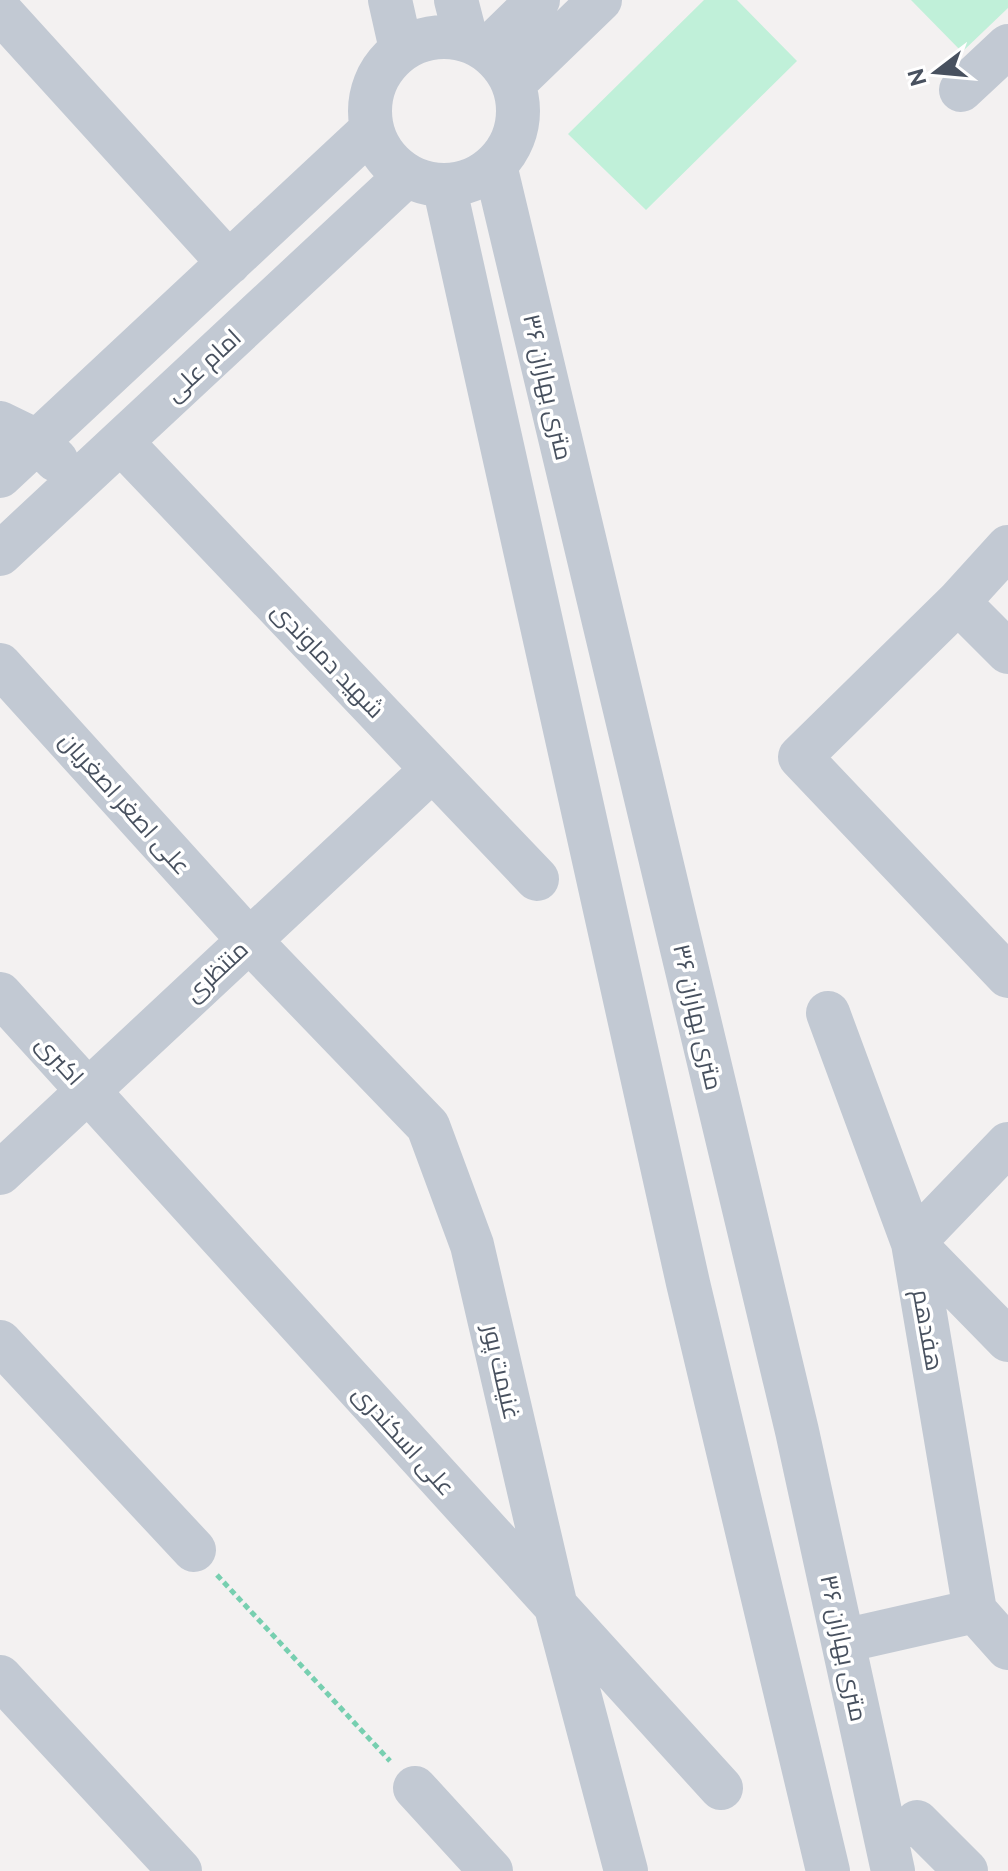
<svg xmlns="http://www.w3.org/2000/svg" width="1008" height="1871" font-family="Raleway,Cairo,sans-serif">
  <rect width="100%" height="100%" fill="#f3f1f1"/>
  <path fill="#c0f0d9" d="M704,0h33l60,61 -151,149 -78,-76z
    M911,0h97v8l-46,44z"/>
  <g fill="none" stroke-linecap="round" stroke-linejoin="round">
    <path stroke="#77cfb0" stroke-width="5" stroke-dasharray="6 4" stroke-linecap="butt" d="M217,1575l173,186"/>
    <path stroke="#c2c9d3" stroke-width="44" d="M390,0l11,49
      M456,0l10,39
      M0,11l229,252
      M370 111a74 74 0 1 1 148 0a74 74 0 1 1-148 0Z
      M487,50l51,-50
      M513,84l87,-84
      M961,90l47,-44
      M495,165l302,1266 96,440
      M444,185l244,1098 140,588
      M0,423l37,18 19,19
      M121,442l416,437
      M0,476l372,-347
      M1008,547l-50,55 -158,155 208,219
      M0,554l407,-379
      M958,602l50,50
      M0,665l249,275 179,186 44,119 84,362 70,264
      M0,994l721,794
      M828,1013l85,230 62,368 33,37
      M1008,1144l-95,99 95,97
      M0,1173l432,-403
      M0,1342l194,208
      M843,1641l132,-30
      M0,1677l180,194
      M415,1788l76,83
      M917,1822l49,49"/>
  </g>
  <g text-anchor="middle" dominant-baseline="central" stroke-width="7" stroke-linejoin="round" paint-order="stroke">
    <g font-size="24" fill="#48515f" stroke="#fff">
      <text transform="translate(203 365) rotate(-43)">امام علی</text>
      <text transform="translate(548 387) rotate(77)">۳۶ متری بهاران</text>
      <text transform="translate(328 660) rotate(46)">شهید دماوندی</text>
      <text transform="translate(125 803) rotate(48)">علی اصغر اصغریان</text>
      <text transform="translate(216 971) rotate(-43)">منتظری</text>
      <text transform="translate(698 1017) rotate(77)">۳۶ متری بهاران</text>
      <text transform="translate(60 1060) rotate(48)">اکبری</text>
      <text transform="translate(928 1330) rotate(80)">هفدهم</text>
      <text transform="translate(502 1372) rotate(77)">غنیمت پور</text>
      <text transform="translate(404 1440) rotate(48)">علی اسکندری</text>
      <text transform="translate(844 1648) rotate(78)">۳۶ متری بهاران</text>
    </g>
  </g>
  <g transform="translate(936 72) rotate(254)" stroke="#ffffff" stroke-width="6" paint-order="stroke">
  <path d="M0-6L14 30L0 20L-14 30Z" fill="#48515f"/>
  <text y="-12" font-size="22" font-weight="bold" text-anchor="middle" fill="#48515f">N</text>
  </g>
</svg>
